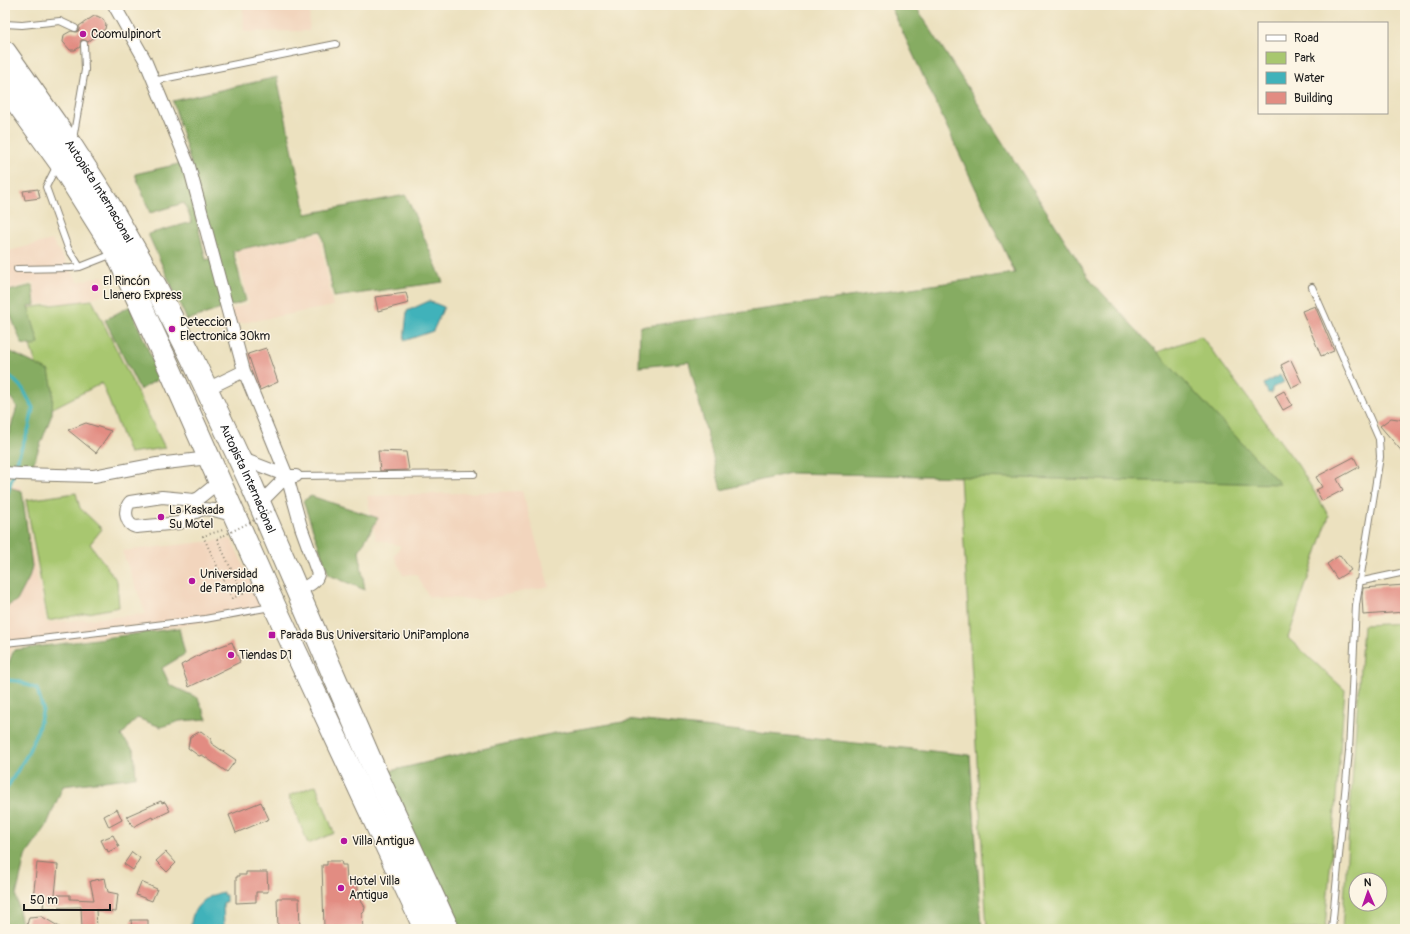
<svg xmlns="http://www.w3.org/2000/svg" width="1410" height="934" font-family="Pangolin,sans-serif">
  <rect width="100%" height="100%" fill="#fcf5e5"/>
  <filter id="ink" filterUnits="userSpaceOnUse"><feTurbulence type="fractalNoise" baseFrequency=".025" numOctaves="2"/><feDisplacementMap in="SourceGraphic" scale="8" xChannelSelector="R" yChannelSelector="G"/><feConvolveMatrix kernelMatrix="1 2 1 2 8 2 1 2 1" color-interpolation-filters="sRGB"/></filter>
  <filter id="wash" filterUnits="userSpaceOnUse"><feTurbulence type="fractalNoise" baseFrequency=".012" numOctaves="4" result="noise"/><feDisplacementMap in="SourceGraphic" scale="16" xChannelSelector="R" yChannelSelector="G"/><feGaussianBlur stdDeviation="0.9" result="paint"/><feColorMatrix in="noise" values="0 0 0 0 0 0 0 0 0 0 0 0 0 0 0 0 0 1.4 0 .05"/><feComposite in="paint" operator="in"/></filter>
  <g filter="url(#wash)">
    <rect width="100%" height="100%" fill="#ece1bf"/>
    <path fill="#f2d5bd" d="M243,5h67l-1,26 -65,1z
      M319,234l14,72 -97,18 -6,-14 19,-7 -11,-46 -3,-6z
      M52,240l26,42 25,-6 5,17 -31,9 -41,2 -2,-22 -29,9v-39z
      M5,486h15l26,137 100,-9 -24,-63 109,-12 34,72 -86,15 -167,22 -7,18z
      M522,491l27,95 -67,14 -53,-3 -13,-23 -13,1 -9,-19 7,-10 -25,-7 -9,-43z"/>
    <path fill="#a8c76f" stroke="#627246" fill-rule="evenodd" d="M92,300l73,148 -36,5 -27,-70 -51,26 -33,-100z
      M1201,336l97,129 31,51 -41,122 57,52 -20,239h-338l-30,-503z
      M76,493l4,15 22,21 -12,15 27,37 2,26 -71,14 -22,-121z
      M1405,623v306h-63l21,-304zM1356,880h24v24h-24z
      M316,785l18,48 -26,11 -19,-48z"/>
    <path fill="#86ac62" stroke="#51643f" d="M890,5h25l176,276 189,203 -490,-11 -69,17 -32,-128 -50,5 1,-40 375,-54z
      M277,77l29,137 100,-19 37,87 -109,15 -13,-66 -88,20 13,50 -59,19 -39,-86 44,-12 -8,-19 -34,10 -15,-39 48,-11 23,97 11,-4 -44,-155z
      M33,285l2,20 -7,1 11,37 -4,3 -13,-2 -14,-35 -3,1v-18z
      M130,306l30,72 -20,12 -35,-70z
      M5,345l2,5 42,21 4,19 -1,24 -22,58 -25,-4v-22l12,-39 -6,-9 -6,-2z
      M5,486l17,5 10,75 -3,12 -12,23 -12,6z
      M311,496l67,22 -19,33 6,39 -36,-15 -26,-74z
      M179,628l6,26 -23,14 8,17 28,13 9,21 -27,2 -19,6 -24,-9 -16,18 13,14 2,27 -73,9 -17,41 -21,30 -9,39 7,33h-18v-257l9,-22z
      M635,720l335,35 12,174h-527l-73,-156 113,-27 60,-13z"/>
    <path fill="#41b2ba" stroke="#2e676b" d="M429,301l15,6 -11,24 -29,10 3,-30z
      M1280,375l4,7 -12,6v5h-4l-4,-9z
      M223,892v3h3v7l-3,1 1,23 -33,2c-1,-20 14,-32 32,-36z"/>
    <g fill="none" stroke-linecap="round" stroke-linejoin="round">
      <path stroke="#41b2ba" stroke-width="3.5" d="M5,371l18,18 10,19 -4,20 -10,27 -14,46
        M5,680l13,1 19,8 6,20 -5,20 -11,26 -22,36"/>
    </g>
    <g id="blocks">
      <path fill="#e28c82" d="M94,16h3l6,3 3,5 -1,5 -17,13 -4,-2h-3l-1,7 -5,3h-5l-7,-8 1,-7 7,-4 6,1 2,-2v-4z
        M38,189l2,9 -15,2 -2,-9z
        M406,293l3,10 -31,8 -3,-14z
        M1315,306l19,45 -13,5 -19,-45z
        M266,348l12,34 -18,8 -12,-36z
        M1291,360l11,23 -10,5 -11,-23z
        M1284,391l8,14 -9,5 -8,-14z
        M1391,418l14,2v35l-25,-29z
        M86,423l25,8 -15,22 -28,-23z
        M378,451l28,1 3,18 -29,1z
        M1354,457l5,10 -22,12 6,11 -21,11 -6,-11 6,-3 -6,-10z
        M1340,555l11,15 -14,9 -10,-15z
        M1405,585v27l-42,3 -1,-19 1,-8z
        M232,642l8,20 -51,25 -8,-22 22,-12z
        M201,731l10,8v4l25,17 -9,12 -25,-17 -3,1 -11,-8 2,-11z
        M161,801l1,2 3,-1 5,9 -17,8 -1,-2 -19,10 -6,-11z
        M261,802l8,17 -33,14 -7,-18z
        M117,809l5,11 -13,7 -5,-11z
        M113,835l6,12 -11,5 -1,-3 -1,1 -5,-10z
        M132,852l8,6 -7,12 -9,-6z
        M166,852l10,11 -9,9 -11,-11z
        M327,861h14l1,4h4l1,16h11v15l7,11 -1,5 -2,2 1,13 -39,1 -2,-63h5z
        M37,863l21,2 -3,30h15v4l24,1 -4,-19 15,-3 3,14 10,2 -2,18 -20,-2 1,19h-15l-1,-22 -38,1 1,-9 -11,-1z
        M246,872h21l1,20h-12v10l-20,1v-26h2v-2h8z
        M141,882l16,7 -5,12 -16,-6z
        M277,898h22l1,31h-22z
        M41,916l22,13h-37l3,-12z
        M131,920h17v9h-16z"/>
    </g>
  </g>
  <g filter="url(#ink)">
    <use href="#blocks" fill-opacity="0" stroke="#847e6e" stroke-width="1"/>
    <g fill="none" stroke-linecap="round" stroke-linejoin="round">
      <defs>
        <path id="lane" d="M5,24l17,1 38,-4 15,7
          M153,81l183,-37
          M73,139l12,-69 -1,-26
          M57,165l-11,22 22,61 12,19 33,-13
          M17,269l54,-1 9,-1
          M1312,287l67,152 1,18 -24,148 -7,146 -17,178
          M296,476l178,-2
          M1358,582l47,-10
          M5,643l28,-3 172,-21 66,-12"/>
        <path id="street" d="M114,5l31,55 44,106 55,205 43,105 14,51 17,47c-1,9 -13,13 -21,17
          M207,389l37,-18
          M240,458l47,18h9
          M5,473l15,1 74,2 63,-12 52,-6
          M220,481l-21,17 -5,2 -32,-3 -32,5c-7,8 -4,23 6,25l44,-4 11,-9 12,-5 11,1 21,6
          M260,503l27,-27"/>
        <g id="highway">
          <path id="s1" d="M5,52l67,95 36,56 48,84 36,71 60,128 124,287 72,156"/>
          <path d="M5,86l54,75 57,91 53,115 106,240 150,322"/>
        </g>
      </defs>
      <use href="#lane" stroke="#847e6e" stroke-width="8"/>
      <use href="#street" stroke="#847e6e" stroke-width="14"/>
      <use href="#highway" stroke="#847e6e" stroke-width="24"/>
      <path stroke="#847e6e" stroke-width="2" stroke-dasharray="1 3" stroke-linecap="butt" d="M217,539l26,55 -11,4 -29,-62 20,-6"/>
      <use href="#lane" stroke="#fff" stroke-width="6"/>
      <use href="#street" stroke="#fff" stroke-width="12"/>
      <use href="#highway" stroke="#fff" stroke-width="22"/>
      <path stroke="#847e6e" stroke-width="2" stroke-dasharray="1 3" stroke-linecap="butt" d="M217,539l61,-31"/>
    </g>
  </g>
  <g fill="#b5179e" stroke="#fcf5e5" stroke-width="1.5">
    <circle cx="83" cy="34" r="4"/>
    <circle cx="95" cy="288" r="4"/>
    <circle cx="172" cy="329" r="4"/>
    <circle cx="161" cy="517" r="4"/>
    <circle cx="192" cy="581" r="4"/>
    <rect x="268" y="631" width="8" height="8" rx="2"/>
    <circle cx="231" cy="655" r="4"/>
    <circle cx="344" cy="841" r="4"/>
    <circle cx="341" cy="888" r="4"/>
  </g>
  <g text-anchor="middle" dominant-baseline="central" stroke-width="3" stroke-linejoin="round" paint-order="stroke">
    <g font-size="12" fill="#1c1c1c" stroke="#fcf5e5" text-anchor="start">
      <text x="91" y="34">Coomulpinort</text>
      <text x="103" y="281">El Rincón<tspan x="103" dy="14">Llanero Express</tspan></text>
      <text x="180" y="322">Deteccion<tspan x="180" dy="14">Electronica 30km</tspan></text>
      <text x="169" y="510">La Kaskada<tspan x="169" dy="14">Su Motel</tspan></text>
      <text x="200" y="574">Universidad<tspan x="200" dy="14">de Pamplona</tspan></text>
      <text x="280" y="635">Parada Bus Universitario UniPamplona</text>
      <text x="239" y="655">Tiendas D1</text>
      <text x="352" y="841">Villa Antigua</text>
      <text x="349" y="881">Hotel Villa<tspan x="349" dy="14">Antigua</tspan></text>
    </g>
    <g font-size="12" fill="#1c1c1c" stroke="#fcf5e5">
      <text stroke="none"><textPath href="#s1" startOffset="168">Autopista Internacional</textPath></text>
      <text stroke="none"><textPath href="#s1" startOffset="492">Autopista Internacional</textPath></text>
    </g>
  </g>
  <rect width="1410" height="934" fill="none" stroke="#fcf5e5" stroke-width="20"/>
  <rect x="1258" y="22" width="130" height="92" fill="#fcf5e5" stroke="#a29e95"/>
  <rect x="1266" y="35" width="20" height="6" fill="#ffffff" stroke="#a29e95"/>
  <text x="1294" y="42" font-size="12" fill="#1c1c1c">Road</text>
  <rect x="1266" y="52" width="20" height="12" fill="#a8c76f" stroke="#a29e95"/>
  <text x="1294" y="62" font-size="12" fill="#1c1c1c">Park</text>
  <rect x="1266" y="72" width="20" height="12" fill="#41b2ba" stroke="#a29e95"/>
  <text x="1294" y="82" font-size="12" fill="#1c1c1c">Water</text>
  <rect x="1266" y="92" width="20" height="12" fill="#e28c82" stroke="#a29e95"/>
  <text x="1294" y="102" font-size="12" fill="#1c1c1c">Building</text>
  <g transform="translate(1368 892) rotate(358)"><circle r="19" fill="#fcf5e5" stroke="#a29e95"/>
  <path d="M0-3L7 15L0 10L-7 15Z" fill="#b5179e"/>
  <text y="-6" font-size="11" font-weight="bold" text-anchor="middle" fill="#1c1c1c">N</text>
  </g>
  <path d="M24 904v6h86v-6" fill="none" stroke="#1c1c1c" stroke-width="2"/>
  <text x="30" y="904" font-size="12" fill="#1c1c1c" stroke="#fcf5e5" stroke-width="3" paint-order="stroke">50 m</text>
</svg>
